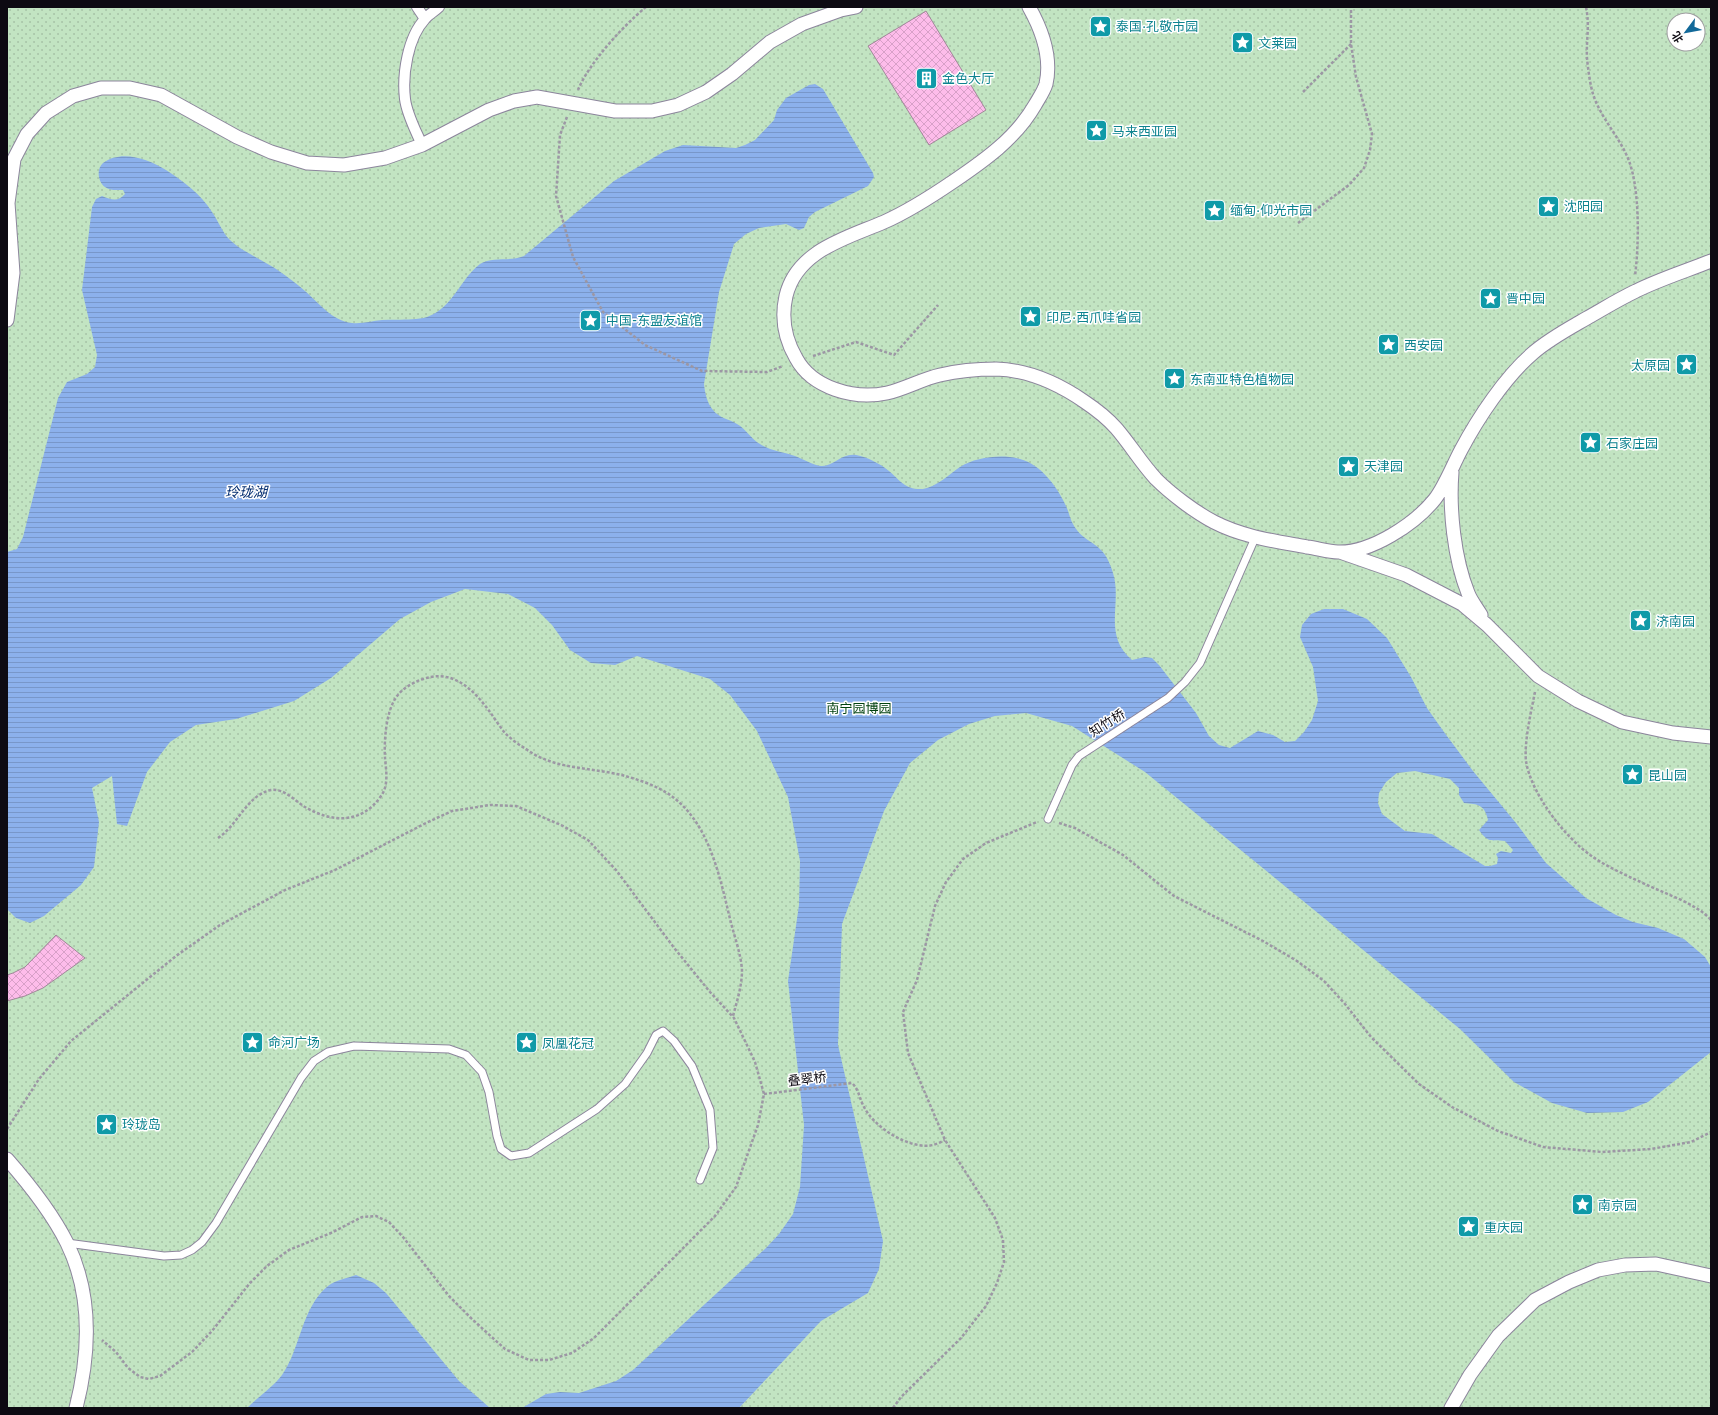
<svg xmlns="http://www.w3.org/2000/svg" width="1718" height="1415" font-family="'IBM Plex Sans','Noto Sans SC',sans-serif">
  <defs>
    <pattern id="park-dots" width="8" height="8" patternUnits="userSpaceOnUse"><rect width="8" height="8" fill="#c2e4c2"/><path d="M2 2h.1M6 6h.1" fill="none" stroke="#a6c2a6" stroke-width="1.8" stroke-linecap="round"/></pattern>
    <pattern id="water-rules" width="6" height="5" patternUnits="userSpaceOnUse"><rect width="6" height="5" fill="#8cb1ec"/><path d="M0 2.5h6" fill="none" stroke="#7897c9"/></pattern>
    <pattern id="building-cross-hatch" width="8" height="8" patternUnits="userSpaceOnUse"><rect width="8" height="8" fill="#fdbcea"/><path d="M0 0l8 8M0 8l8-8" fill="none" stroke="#d8a0c8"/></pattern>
  </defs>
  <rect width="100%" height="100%" fill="#f4effe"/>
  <path fill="url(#park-dots)" fill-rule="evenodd" d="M7,7h1704v1401h-1704zM1674,20h24v24h-24z"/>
  <path fill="url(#water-rules)" fill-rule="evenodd" d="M815,84l8,5 50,84 1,4 -6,9 -53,26 -6,5 -5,11 -5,2 -13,-6 -27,4 -13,6 -12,10 -15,48 -15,92c1,9 3,19 9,26 6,8 16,9 24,14 9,5 14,15 23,20 11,7 24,8 35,12 8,3 18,9 26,10 12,1 20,-13 35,-11 11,2 25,9 33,16 12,10 16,19 34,18 13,-2 27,-15 37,-22 16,-10 42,-13 60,-8 21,5 38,29 46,47 3,6 4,13 7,18 8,15 20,17 29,27 6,6 12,22 13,31 4,28 -10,55 17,78l13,-3 7,1 7,7 37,48 13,23 10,9 11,3 28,-17 15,4 12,7 10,-1 9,-9 8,-12 6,-19 -5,-34 -13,-30 2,-12 9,-11 13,-5h19l24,10 20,19 24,39 16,31 17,24 29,39 43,52 30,40 40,35 30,17 17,7 25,6 26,11 21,18 6,10v85l-63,50 -25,10 -36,1 -35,-10 -38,-21 -54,-53 -315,-257 -73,-46 -46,-13 -31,3 -26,8 -31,16 -28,23 -26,48 -42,113 -4,121 45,196 -4,28 -11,24 -47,28 -82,87h-217l24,-14 14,-2 19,1 37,-12 17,-11 133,-122 13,-14 14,-20 7,-27 4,-62 -16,-144 11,-76 1,-44 -12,-64 -31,-66 -27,-36 -20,-16 -73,-23 -22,9 -24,-2 -21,-13 -18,-25 -17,-17 -27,-14 -43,-5 -34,13 -31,17 -69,59 -37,23 -58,18 -40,6 -26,17 -23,30 -20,54 -10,-2 -5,-48 -20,12 7,34 -5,45 -13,18 -37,31 -14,7 -14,-5 -9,-9v-357l10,-3 6,-12 35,-139 9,-16 20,-8 8,-7 2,-12 -15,-65 10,-83 4,-8 6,-3c10,4 16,6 23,-2l-2,-4c-6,0 -13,1 -18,-3 -7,-5 -9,-18 -2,-24 18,-14 46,-4 63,7 17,11 35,24 46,42 7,10 10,20 18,28 11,11 35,21 49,31 9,6 18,13 26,20 14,12 27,30 47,32 10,1 20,-2 30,-3 14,-1 31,1 45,-3 26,-9 33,-38 53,-53 13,-8 30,-2 44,-8l90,-75 51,-30 18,-6 53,3 9,-3 10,-5 19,-20 3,-10 9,-12 23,-13zM1415,771l35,8 9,9v7l5,8c14,1 21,2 24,17l-9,10c10,14 11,9 26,11l8,9 -2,3 -10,-2 -5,3 2,4 -1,6 -7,2h-5l-53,-32 -27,-3 -23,-17 -4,-11 1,-10 7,-11 11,-9z
    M356,1275l18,8 12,10 73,88 31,27h-243c10,-10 27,-22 35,-33 19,-27 19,-67 46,-89 7,-6 20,-8 28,-11z"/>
  <path fill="url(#building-cross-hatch)" stroke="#9f8998" d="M926,11l60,99 -57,35 -61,-99z
    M56,935l29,23 -42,30 -18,8 -18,5v-26l6,-2 12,-6z"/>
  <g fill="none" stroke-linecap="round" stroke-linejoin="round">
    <defs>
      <path id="service" d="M1048,819l24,-54 7,-9 89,-58 17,-16 15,-19 55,-125
        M67,1243l97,13 17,-1 11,-5 10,-8 14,-19 85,-145 13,-17 14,-9 26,-6 95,3 17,6 16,17 7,20 8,44 4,13 10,7 18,-3 68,-44 28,-25 22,-31 9,-18 7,-4 11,10 18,25 18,44 3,38 -13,32"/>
      <path id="pedestrian" d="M417,7l8,12
        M422,145c-6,-14 -15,-30 -17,-46 -3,-25 3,-62 20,-80 4,-5 10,-8 14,-12"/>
      <path id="minor" d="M839,7l2,3 15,-3
        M1029,7c13,23 23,50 17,77 -2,7 -7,14 -11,21 -19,33 -50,55 -81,76 -22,15 -45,30 -70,41 -37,16 -87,28 -98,74 -5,22 -1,43 10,62 16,30 58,42 91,35 18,-4 35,-14 53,-18 17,-4 39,-6 56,-6 32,1 63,15 89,33 12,8 22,16 31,26 14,16 25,35 40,51 15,15 39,33 58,43 29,15 61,19 93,25 10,1 21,5 31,5 33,1 77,-28 97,-53 10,-13 18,-34 26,-49 17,-32 44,-73 72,-97 16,-14 35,-24 54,-35 16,-9 32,-19 49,-27 24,-12 50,-20 75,-30
        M7,320l6,-47 -5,-70 6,-44 13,-25 19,-21 27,-17 28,-8h29l31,7 76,42 34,15 36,11 37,2 41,-7 37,-13 67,-35 25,-9 23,-4 78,14h37l26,-6 28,-13 26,-18 38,-32 32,-18 39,-14
        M1452,472c-3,37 2,86 16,121 3,8 9,15 13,22
        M1340,552l66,23 56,29 25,21 51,51 40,25 44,21 51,11 38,4
        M7,1159c22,25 45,54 60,84 26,53 23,110 9,165
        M1451,1408l19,-33 28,-39 37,-36 34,-18 29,-12 27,-5 31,-1 55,12"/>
    </defs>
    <use href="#service" stroke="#8c859c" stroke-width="9"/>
    <use href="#pedestrian" stroke="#8c859c" stroke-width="12"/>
    <use href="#minor" stroke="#8c859c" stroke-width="15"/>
    <path stroke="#9c97a4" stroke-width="2.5" stroke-dasharray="3 2" stroke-linecap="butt" d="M1586,7c4,19 0,33 1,51 1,11 3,26 6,36 8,25 27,43 36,67 11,29 10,84 6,115
      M578,90c11,-27 45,-64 68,-83
      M1303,92l48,-48
      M567,117l-7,18 -4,61 17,61 30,55 42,33 57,26 65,1 16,-6
      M1298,223l51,-38 15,-17 6,-18 2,-16 -16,-57 -5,-33v-37
      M813,356l43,-14 38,13 44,-50
      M1535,692c-4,20 -11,50 -9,69 5,33 40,78 67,96 14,10 39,21 54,28 19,9 50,19 64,35
      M1059,823l16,5 48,27 51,41 89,45 34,20 27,20 21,23 26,33 48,47 33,23 46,24 45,16 59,5 49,-3 40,-7 20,-10
      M218,838c20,-13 29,-43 53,-48 13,-2 24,11 34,17 27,16 57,17 76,-11 8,-11 5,-26 4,-38 -1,-18 1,-44 10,-59 7,-12 24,-20 36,-22 26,-5 45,16 59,35 5,7 10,15 15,21 6,6 14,12 21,16 28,21 66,18 99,27 11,3 23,7 33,12 50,24 61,86 73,135 4,15 10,32 11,47 0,16 -5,31 -9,46
      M764,1094l88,-11c7,7 7,14 11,22 10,22 46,45 70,40 4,-1 8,-3 12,-5
      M7,1129l32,-50 32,-38 105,-85 44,-31 65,-35 50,-20 91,-47 26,-12 38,-6 26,1 45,19 27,15 28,30 59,79 35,43 24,26 21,44 9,32 -6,31 -22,62 -21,29 -121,122 -22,15 -23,7h-20l-24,-11 -32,-29 -24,-24 -46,-59 -14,-15 -13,-6 -14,1 -31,16 -42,17 -22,16 -17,17 -38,48 -20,21 -32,24 -11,3 -9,-2 -12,-9 -12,-16 -14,-12
      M893,1408l8,-11 60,-59 25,-32 11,-23 7,-21 -1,-22 -8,-22 -50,-78 -37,-87 -5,-41 14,-32 18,-74 11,-24 17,-23 23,-16 51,-21"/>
    <use href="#service" stroke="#fff" stroke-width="7"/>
    <use href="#pedestrian" stroke="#fff" stroke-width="10"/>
    <use href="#minor" stroke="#fff" stroke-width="13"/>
  </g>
  <defs>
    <symbol id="sight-square" viewBox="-11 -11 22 22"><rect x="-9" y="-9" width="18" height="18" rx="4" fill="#0f9aa8" stroke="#fff"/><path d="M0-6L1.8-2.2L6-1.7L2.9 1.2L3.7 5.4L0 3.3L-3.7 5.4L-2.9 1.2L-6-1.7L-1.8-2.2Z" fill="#fff"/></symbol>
    <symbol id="building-square" viewBox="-11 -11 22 22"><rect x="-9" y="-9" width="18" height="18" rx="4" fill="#0f9aa8" stroke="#fff"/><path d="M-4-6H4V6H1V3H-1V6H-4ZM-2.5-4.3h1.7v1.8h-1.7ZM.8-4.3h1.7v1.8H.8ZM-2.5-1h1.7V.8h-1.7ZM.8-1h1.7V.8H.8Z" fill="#fff"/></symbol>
  </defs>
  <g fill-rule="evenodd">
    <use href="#sight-square" x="1088" y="14" width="25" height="25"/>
    <use href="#sight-square" x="1230" y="30" width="25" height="25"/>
    <use href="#building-square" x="914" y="66" width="25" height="25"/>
    <use href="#sight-square" x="1084" y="118" width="25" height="25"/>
    <use href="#sight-square" x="1536" y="194" width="25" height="25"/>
    <use href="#sight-square" x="1202" y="198" width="25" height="25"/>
    <use href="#sight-square" x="1478" y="286" width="25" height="25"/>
    <use href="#sight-square" x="1018" y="304" width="25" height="25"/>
    <use href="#sight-square" x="578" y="308" width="25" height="25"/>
    <use href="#sight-square" x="1376" y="332" width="25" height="25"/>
    <use href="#sight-square" x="1674" y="352" width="25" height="25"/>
    <use href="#sight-square" x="1162" y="366" width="25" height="25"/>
    <use href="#sight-square" x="1578" y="430" width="25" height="25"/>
    <use href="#sight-square" x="1336" y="454" width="25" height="25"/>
    <use href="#sight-square" x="1628" y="608" width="25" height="25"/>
    <use href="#sight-square" x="1620" y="762" width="25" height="25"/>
    <use href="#sight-square" x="240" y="1030" width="25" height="25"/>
    <use href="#sight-square" x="514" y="1030" width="25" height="25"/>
    <use href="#sight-square" x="94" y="1112" width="25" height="25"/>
    <use href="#sight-square" x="1570" y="1192" width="25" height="25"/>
    <use href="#sight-square" x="1456" y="1214" width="25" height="25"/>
  </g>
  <g text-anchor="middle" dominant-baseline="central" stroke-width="3" stroke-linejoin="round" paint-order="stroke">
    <g font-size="13" fill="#0d838f" stroke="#fff" text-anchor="start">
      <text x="1116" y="26">泰国·孔敬市园</text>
      <text x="1258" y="43">文莱园</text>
      <text x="942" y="78">金色大厅</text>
      <text x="1112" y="131">马来西亚园</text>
      <text x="1564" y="206">沈阳园</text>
      <text x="1230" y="210">缅甸·仰光市园</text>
      <text x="1506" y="298">晋中园</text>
      <text x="1046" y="317">印尼·西爪哇省园</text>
      <text x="606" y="320">中国-东盟友谊馆</text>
      <text x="1404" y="345">西安园</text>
      <text x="1670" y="365" text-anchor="end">太原园</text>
      <text x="1190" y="379">东南亚特色植物园</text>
      <text x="1606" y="443">石家庄园</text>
      <text x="1364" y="466">天津园</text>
      <text x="1656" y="621">济南园</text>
      <text x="1648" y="775">昆山园</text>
      <text x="268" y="1042">命河广场</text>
      <text x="542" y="1043">凤凰花冠</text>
      <text x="122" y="1124">玲珑岛</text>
      <text x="1598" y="1205">南京园</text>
      <text x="1484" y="1227">重庆园</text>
    </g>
    <g font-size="13" fill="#024210" stroke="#fff">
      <text x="859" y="708">南宁园博园</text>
    </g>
    <g font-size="13" fill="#0d0a12" stroke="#fff">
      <text transform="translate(1107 723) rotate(-32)">知竹桥</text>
      <text transform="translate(807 1079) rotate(-7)">叠翠桥</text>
    </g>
    <g font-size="14" font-style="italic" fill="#002b6e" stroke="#fff">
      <text x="246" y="492">玲珑湖</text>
    </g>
  </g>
  <rect width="1718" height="1415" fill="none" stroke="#0d0a12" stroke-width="16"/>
  <g transform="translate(1686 32) rotate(238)"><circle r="19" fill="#ffffff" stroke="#9e9da0"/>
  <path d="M0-3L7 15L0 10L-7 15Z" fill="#126999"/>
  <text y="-6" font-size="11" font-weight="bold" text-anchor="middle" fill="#0d0a12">北</text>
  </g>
</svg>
